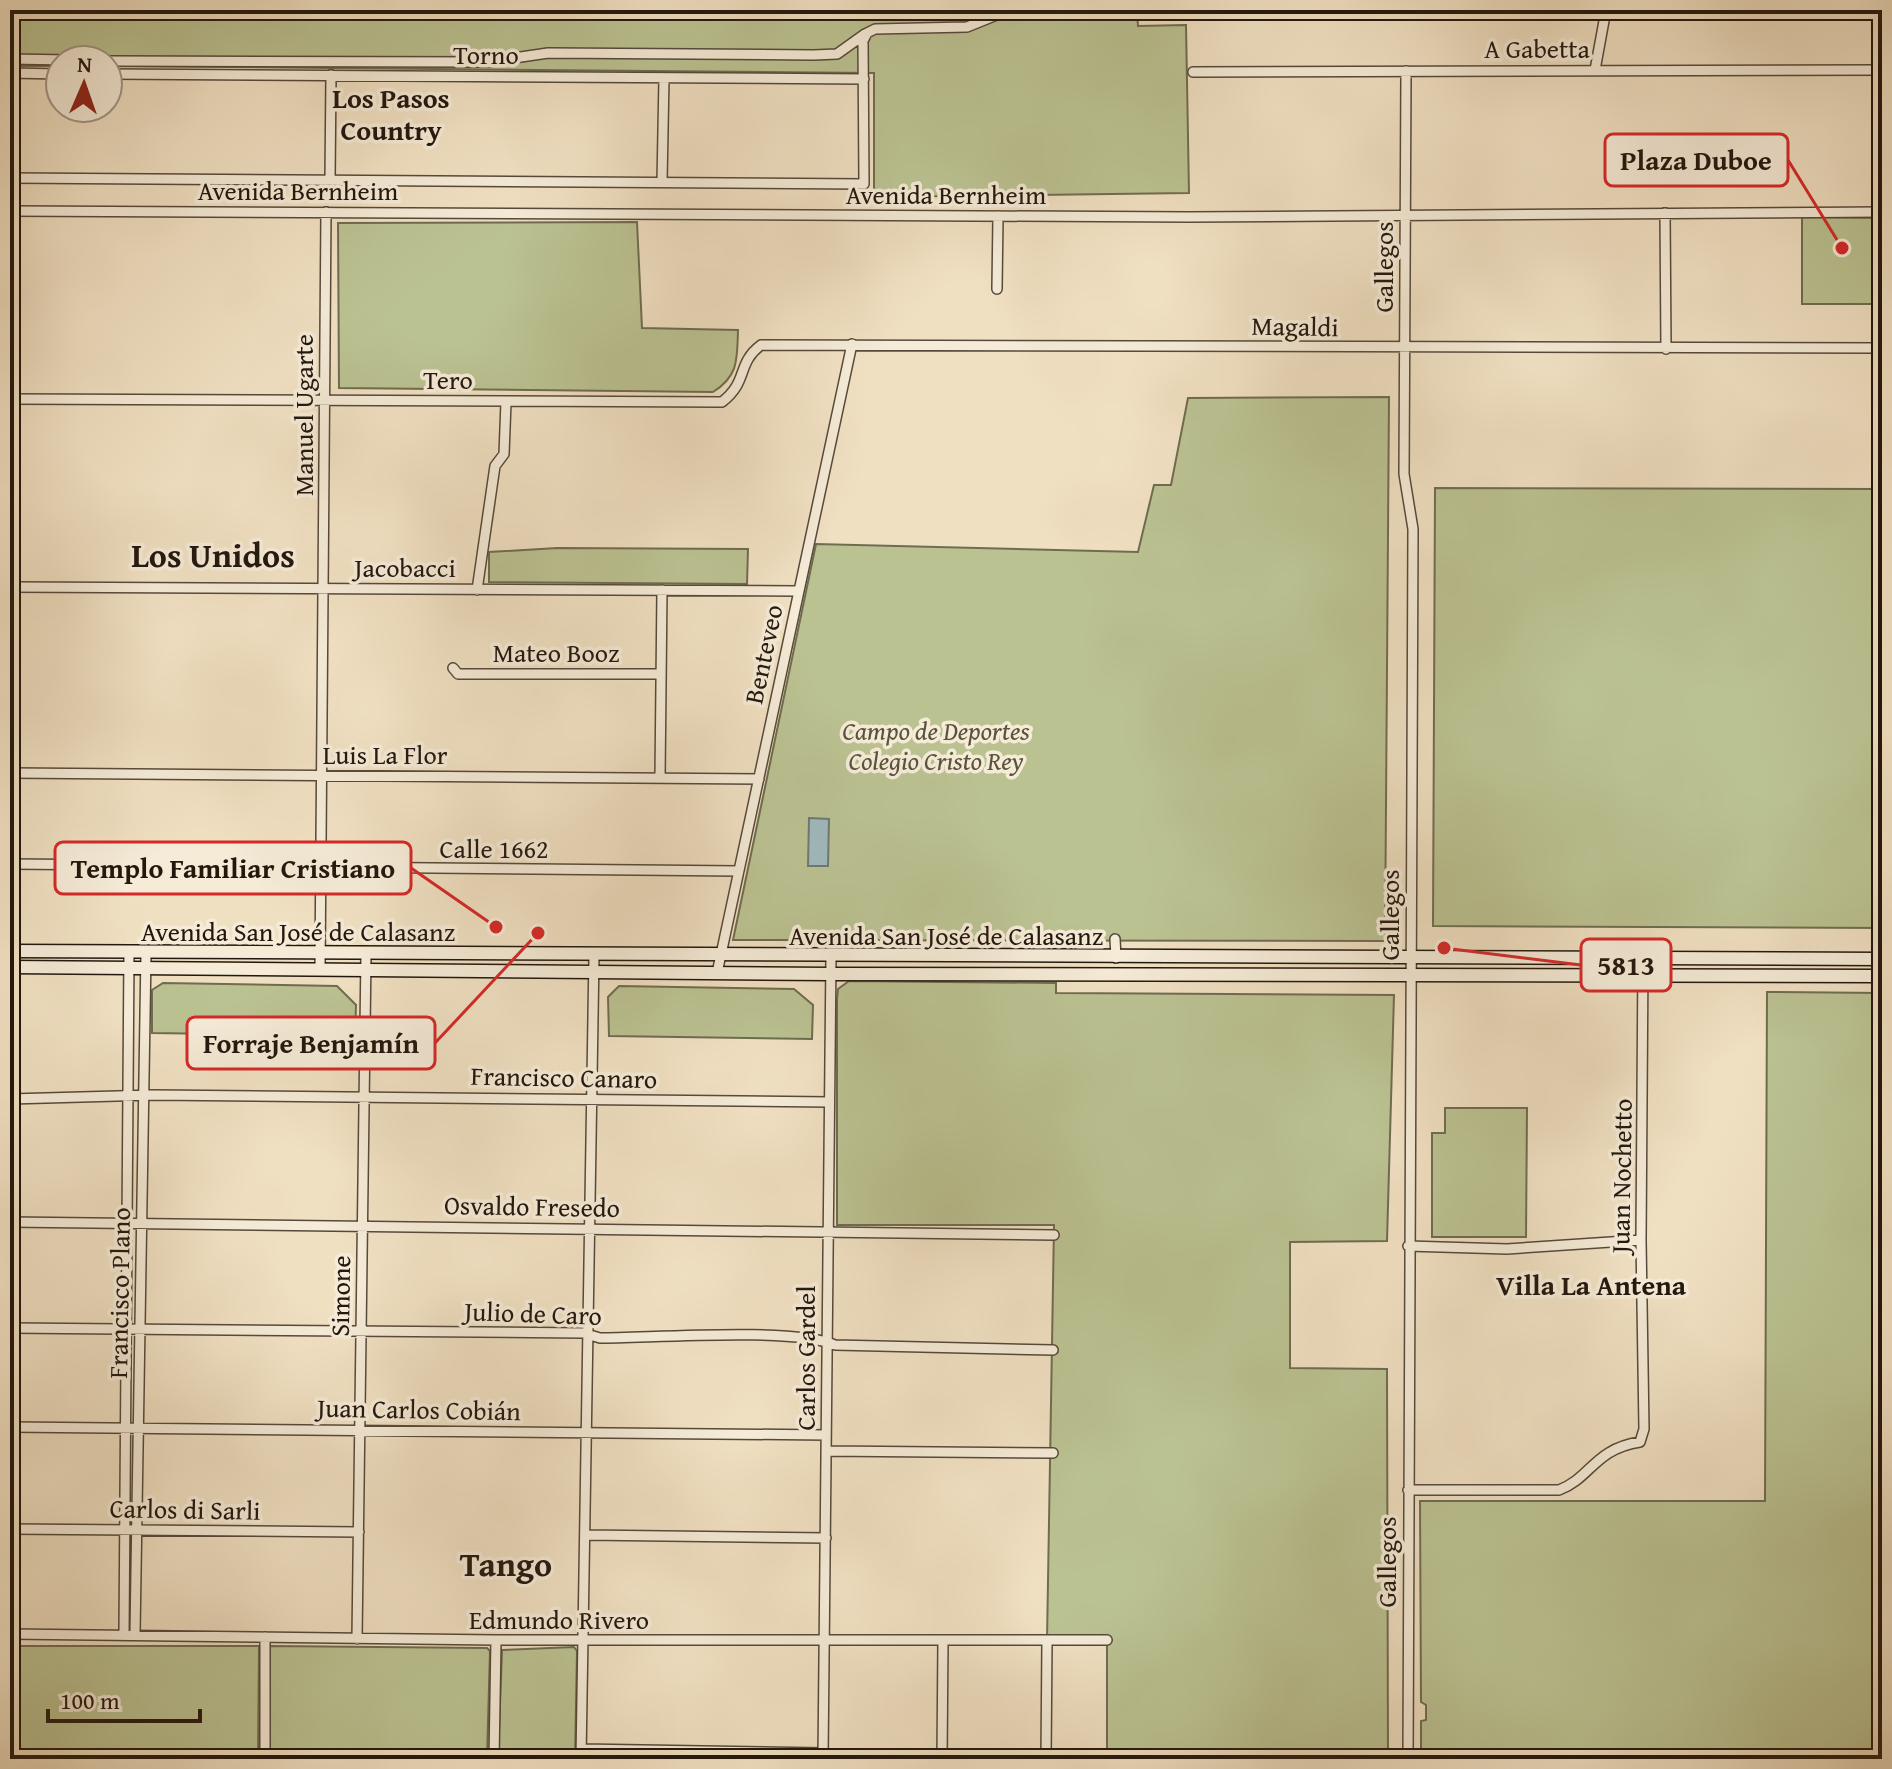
<svg xmlns="http://www.w3.org/2000/svg" width="1892" height="1769" font-family="'Gentium Book Plus',serif">
  <rect width="100%" height="100%" fill="#f0e0c2"/>
  <filter id="stains"><feTurbulence type="fractalNoise" baseFrequency=".0025" numOctaves="4"/><feColorMatrix values="0 0 0 0 .2 0 0 0 0 .09 0 0 0 0 .02 0 0 0 .5 -.17"/></filter>
  <radialGradient id="worn" r=".72"><stop offset=".6" stop-color="#630" stop-opacity="0"/><stop offset="1" stop-color="#630" stop-opacity=".3"/></radialGradient>
  <path fill="#bbc292" stroke="#6f6c50" stroke-width="2" d="M10,10h561l1,10 390,-2 1,-8h174l1,16 48,-1 3,168 -315,4v-124l-766,-7v-6h-48v6h-50z
    M1802,217l80,1v86h-80z
    M637,222l5,106 96,2c-1,29 1,46 -25,62l-374,-4 -1,-165z
    M1389,397l-4,544 -652,-1 83,-396 322,8 16,-67h17l17,-87z
    M1435,488l447,1v439l-449,-2z
    M557,548l191,1 -1,35 -258,-2v-30z
    M849,981l207,2v10l338,2 -7,246 -97,1v126l97,1 1,390h-281v-119l-60,1 7,-416h-217v-226l1,-10z
    M163,983l174,3 19,19 -1,31 -203,-3v-43z
    M619,986l175,3 19,16 -1,34 -203,-3 -1,-39z
    M1767,992l115,1v766h-461v-38l5,-1v-15l-5,-3 -1,-201h345z
    M1445,1108h82l-1,129h-94v-104h13z
    M10,1646h249l-1,113h-248z
    M270,1646l217,2 3,3 -3,108h-219z
    M574,1647l3,4 -2,108h-77l4,-109z"/>
  <path fill="#a0babe" stroke="#6e7978" stroke-width="2" d="M809,818l20,1 -1,47h-20z"/>
  <g fill="none" stroke-linecap="round" stroke-linejoin="round">
    <defs>
      <path id="minor" d="M10,59l59,1
        M108,61l379,1 61,-9 266,2 23,-1 28,-20
        M1595,70l11,-60
        M1406,71l-2,403 9,55 -5,1230
        M1193,72l689,-2
        M10,73l50,1
        M108,74l756,5
        M10,178l854,6 -1,-143 4,-8 8,-4 92,-2 42,-17
        M330,180l1,-105
        M662,182l2,-104
        M10,211l1179,6 693,-5
        M1665,213l1,136
        M997,289l1,-73
        M10,399l712,3c27,-21 14,-38 39,-57l1121,3
        M10,587l789,4
        M477,590l18,-124 9,-12 2,-52
        M453,668l5,6h203
        M10,773l749,6
        M660,778l2,-188
        M10,864l729,7
        M1115,939l1,19
        M320,969l6,-757
        M717,973l135,-629
        M10,1099l143,-4 676,7
        M10,1222l1044,13
        M1408,1246l99,3 134,-9
        M10,1328l573,5 17,5c51,0 194,-11 235,7l218,5
        M10,1427l816,8
        M826,1451l227,2
        M1408,1490h151c32,-12 35,-41 81,-48l4,-13 -3,-189 2,-282
        M10,1529l349,3
        M586,1535l240,3
        M10,1634l486,6h611
        M124,1634l5,-682
        M135,1634l11,-681
        M357,1639l9,-685
        M581,1749l243,4
        M265,1759v-122
        M494,1759l2,-119
        M581,1759l13,-804
        M823,1759l8,-802
        M942,1759l1,-119
        M1046,1759l1,-118"/>
      <path id="secondary" d="M10,951l1872,8
        M10,967l820,7 1052,2"/>
    </defs>
    <use href="#minor" stroke="#56493b" stroke-width="12"/>
    <use href="#secondary" stroke="#23170e" stroke-width="15"/>
    <use href="#minor" stroke="#f5ebd7" stroke-width="9"/>
    <use href="#secondary" stroke="#f5ebd7" stroke-width="12"/>
  </g>
  <g text-anchor="middle" dominant-baseline="central" stroke-width="7" stroke-linejoin="round" paint-order="stroke">
    <g font-size="26" fill="#23170e" stroke="#f5ebd7">
      <text x="1537" y="48">A Gabetta</text>
      <text x="486" y="54">Torno</text>
      <text x="298" y="190">Avenida Bernheim</text>
      <text x="946" y="194">Avenida Bernheim</text>
      <text transform="translate(1383 267) rotate(-90)">Gallegos</text>
      <text transform="translate(1295 326) rotate(1)">Magaldi</text>
      <text x="448" y="379">Tero</text>
      <text transform="translate(303 415) rotate(-90)">Manuel Ugarte</text>
      <text x="405" y="567">Jacobacci</text>
      <text x="556" y="652">Mateo Booz</text>
      <text transform="translate(763 654) rotate(-78)">Benteveo</text>
      <text x="385" y="754">Luis La Flor</text>
      <text x="494" y="848">Calle 1662</text>
      <text transform="translate(1389 915) rotate(-90)">Gallegos</text>
      <text x="298" y="931">Avenida San José de Calasanz</text>
      <text x="946" y="935">Avenida San José de Calasanz</text>
      <text transform="translate(564 1077) rotate(1)">Francisco Canaro</text>
      <text transform="translate(1621 1176) rotate(-89)">Juan Nochetto</text>
      <text transform="translate(532 1206) rotate(1)">Osvaldo Fresedo</text>
      <text transform="translate(119 1293) rotate(-89)">Francisco Plano</text>
      <text transform="translate(340 1296) rotate(-89)">Simone</text>
      <text transform="translate(533 1313) rotate(2)">Julio de Caro</text>
      <text transform="translate(805 1358) rotate(-90)">Carlos Gardel</text>
      <text transform="translate(419 1409) rotate(1)">Juan Carlos Cobián</text>
      <text transform="translate(185 1509) rotate(1)">Carlos di Sarli</text>
      <text transform="translate(1386 1562) rotate(-90)">Gallegos</text>
      <text x="559" y="1619">Edmundo Rivero</text>
    </g>
    <g font-size="26" font-style="italic" fill="#58533c" stroke="#f5ebd7">
      <text x="936" y="730">Campo de Deportes<tspan x="936" dy="30">Colegio Cristo Rey</tspan></text>
    </g>
    <g font-size="28" font-weight="bold" fill="#23170e" stroke="#f5ebd7">
      <text x="391" y="97">Los Pasos<tspan x="391" dy="32">Country</tspan></text>
      <text x="1591" y="1284">Villa La Antena</text>
    </g>
    <g font-size="34" font-weight="bold" fill="#23170e" stroke="#f5ebd7">
      <text x="213" y="554">Los Unidos</text>
      <text x="506" y="1563">Tango</text>
    </g>
  </g>
  <path fill="none" stroke="#d62828" stroke-width="3" d="M1842 248L1788 160M496 927L411 868M1444 948L1581 965M538 933L435 1043"/>
  <g fill="#d62828" stroke="#f5ebd7" stroke-width="3">
    <circle cx="1842" cy="248" r="8"/>
    <circle cx="496" cy="927" r="8"/>
    <circle cx="1444" cy="948" r="8"/>
    <circle cx="538" cy="933" r="8"/>
  </g>
  <g fill="#f5ebd7" stroke="#d62828" stroke-width="3">
    <rect x="1605" y="134" width="183" height="52" rx="8"/>
    <rect x="55" y="842" width="356" height="52" rx="8"/>
    <rect x="1581" y="939" width="90" height="52" rx="8"/>
    <rect x="187" y="1017" width="248" height="52" rx="8"/>
  </g>
  <g font-size="28" text-anchor="middle" font-weight="bold" fill="#23170e">
    <text x="1696" y="170">Plaza Duboe</text>
    <text x="233" y="878">Templo Familiar Cristiano</text>
    <text x="1626" y="975">5813</text>
    <text x="311" y="1053">Forraje Benjamín</text>
  </g>
  <rect width="1892" height="1769" fill="none" stroke="#f0e0c2" stroke-width="40"/>
  <rect x="12" y="12" width="1868" height="1745" fill="none" stroke="#23170e" stroke-width="4"/>
  <rect x="20" y="20" width="1852" height="1729" fill="none" stroke="#23170e" stroke-width="2"/>
  <g transform="translate(84 84) rotate(2)"><circle r="38" fill="#f5ebd7" stroke="#a19687" stroke-width="2"/>
  <path d="M0-6L14 30L0 20L-14 30Z" fill="#8f2418"/>
  <text y="-12" font-size="22" font-weight="bold" text-anchor="middle" fill="#23170e">N</text>
  </g>
  <path d="M48 1709v12h152v-12" fill="none" stroke="#23170e" stroke-width="4"/>
  <text x="60" y="1709" font-size="24" fill="#23170e" stroke="#f5ebd7" stroke-width="6" paint-order="stroke">100 m</text>
  <rect width="100%" height="100%" filter="url(#stains)"/>
  <rect width="100%" height="100%" fill="url(#worn)"/>
</svg>
